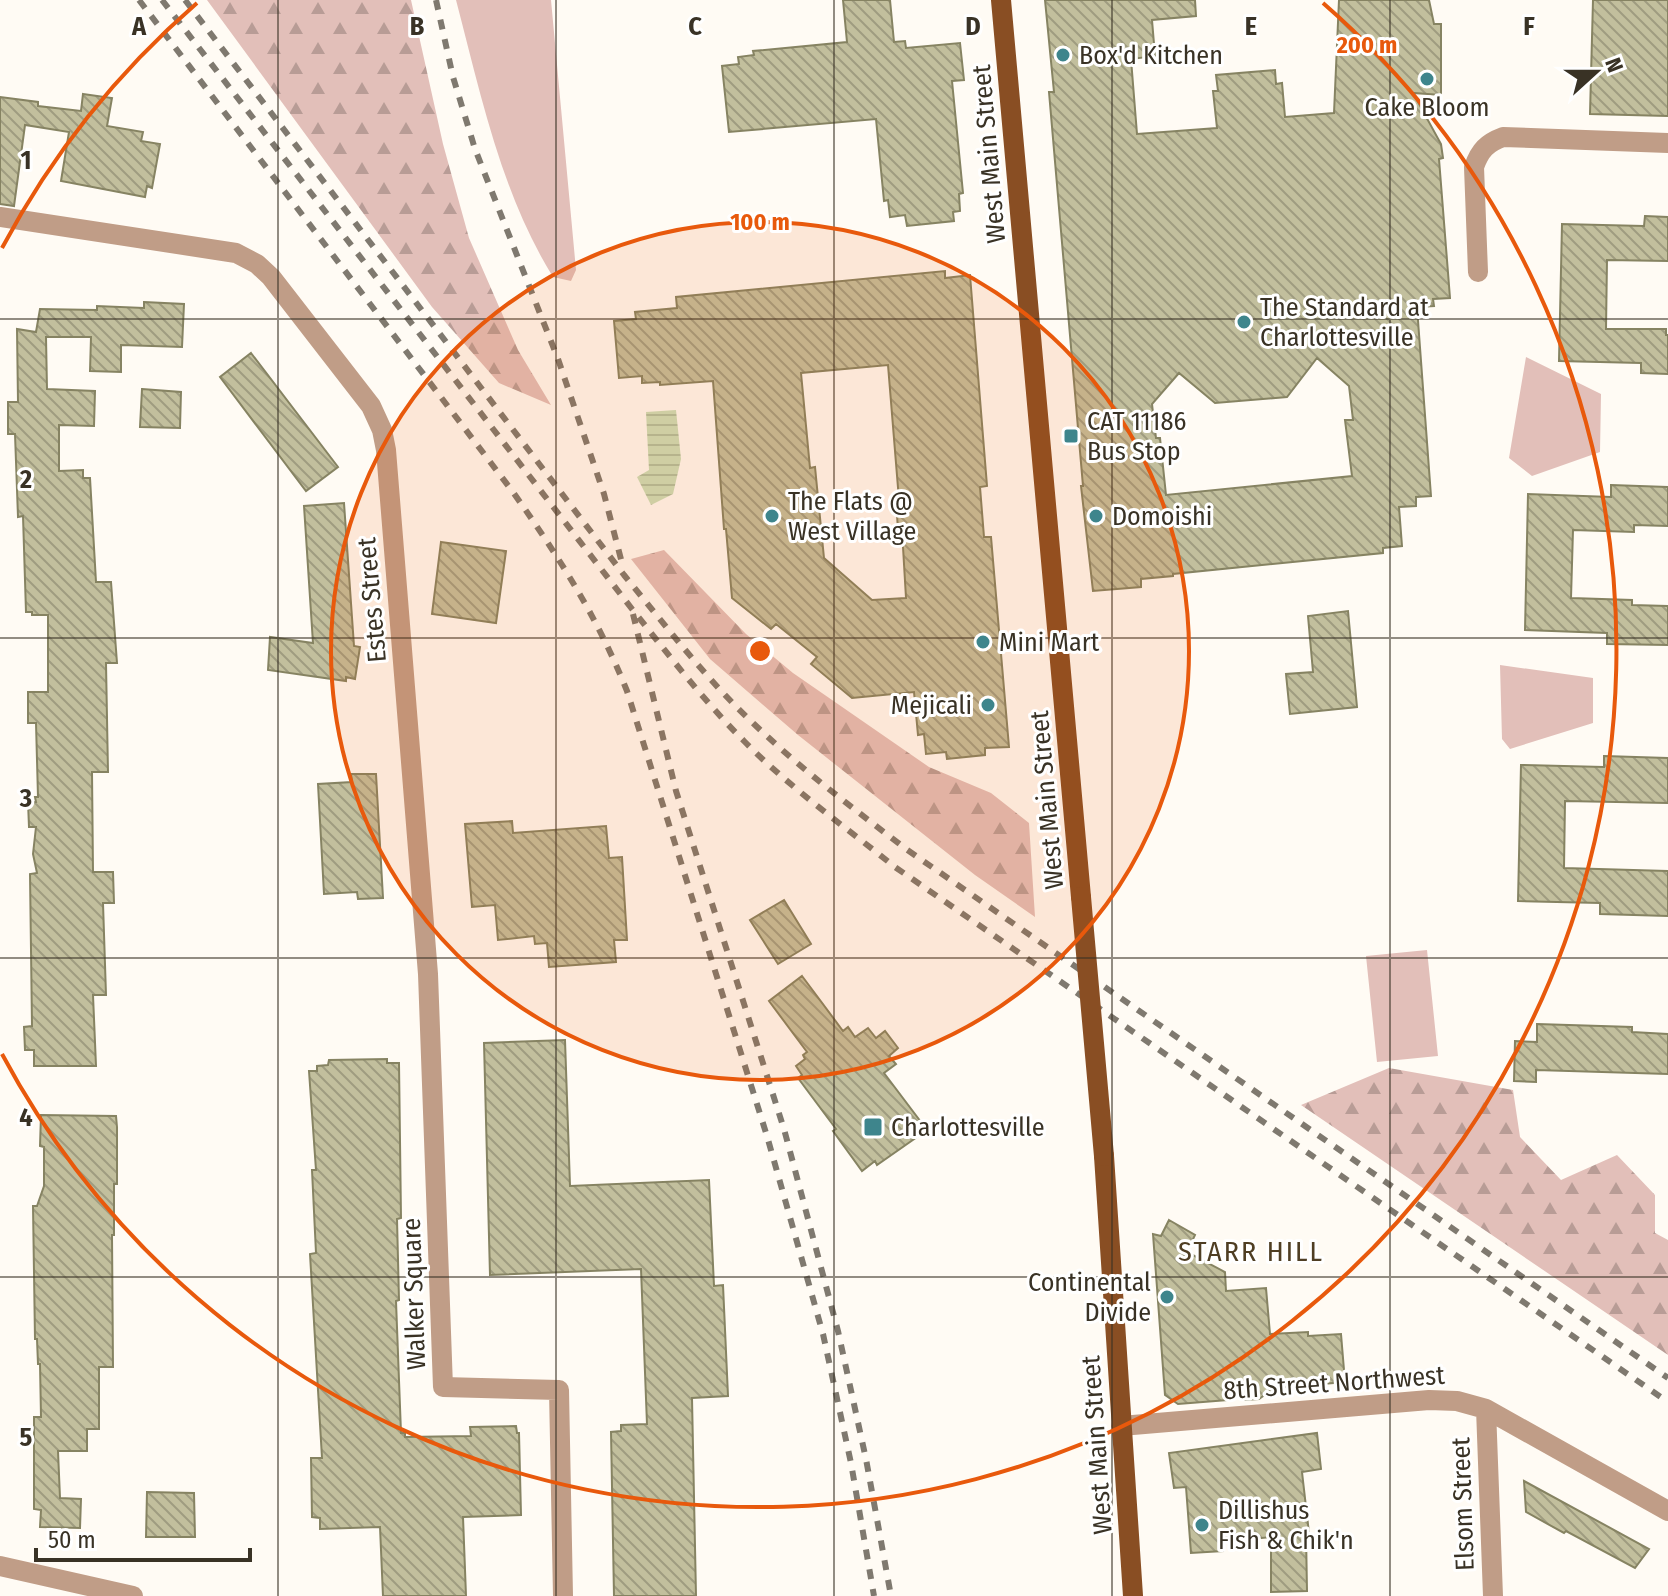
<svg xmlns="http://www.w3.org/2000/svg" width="1668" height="1596" font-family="'Fira Sans Condensed',sans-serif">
  <defs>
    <pattern id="forest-firs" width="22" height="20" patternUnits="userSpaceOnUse" patternTransform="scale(2)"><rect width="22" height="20" fill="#e2bfb9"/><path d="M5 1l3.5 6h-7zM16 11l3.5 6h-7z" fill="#b89c96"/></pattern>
    <pattern id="water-rules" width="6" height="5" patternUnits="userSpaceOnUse" patternTransform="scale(2)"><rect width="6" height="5" fill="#ccdfb9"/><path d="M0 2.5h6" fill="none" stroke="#b0c09f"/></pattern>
    <pattern id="building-back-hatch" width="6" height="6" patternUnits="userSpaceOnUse" patternTransform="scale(2)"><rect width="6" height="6" fill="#c2bf9d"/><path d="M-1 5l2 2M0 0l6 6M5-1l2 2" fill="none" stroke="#9f9c80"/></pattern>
  </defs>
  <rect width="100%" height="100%" fill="#fffbf4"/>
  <path fill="#e2bfb9" d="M456,0h95l25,270 -5,11 -18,-4c-52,-84 -72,-182 -97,-277z
    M1526,357l75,37 -1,58 -68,24 -23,-18z
    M1500,665l93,13v45l-83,26 -8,-10z
    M1427,950l11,106 -61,6 -11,-106z"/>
  <path fill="url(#forest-firs)" d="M207,0h204l32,144 26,94 49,112 33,55 -52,-22 -67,-76z
    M664,550l82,84 47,39 136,94 62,26 38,30 6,94 -60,-42 -177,-140 -88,-76 -79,-100z
    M1389,1068l124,22 7,47 41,43 56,-25 38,40v38l13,7v115l-367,-250z"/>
  <path fill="url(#water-rules)" d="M676,410l5,49 -8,35 -22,11 -14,-28 12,-7 -3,-58z"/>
  <path fill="url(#building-back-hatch)" stroke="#868362" stroke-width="2" fill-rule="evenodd" d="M843,0h47l4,42 11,-1 1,7 54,-5 4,37 -12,1 11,112 -4,1 1,17 -7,1 1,9 -47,5 -2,-11 -15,2 -2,-17 -4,1 -8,-82 -147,13 -7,-66 17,-2 -1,-7 16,-2 -1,-4 94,-9z
    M1045,0h150l1,16 -44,4 3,36 -24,3 6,75 80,-6 -4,-37h5l-2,-16 59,-5 1,14 6,-1 3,34 49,-4 5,-113h90l5,24h7v71l-28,-2 28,51 2,14 -4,1 11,139 -17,1 1,7 -17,1 14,189 -15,1v9l-17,1 3,39 -19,2v5l-210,21v2l-32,3v8l-48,4 -12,-105h2l-34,-394h5zM1317,358l32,28 4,34h-8l7,56 -186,19 -6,-57h-4l-4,-34 27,-31 36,30 72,-6z
    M1593,0h75v116l-78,-2z
    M83,94l29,4 -5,28 36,6 -2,9 19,3 -8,44 -5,-2 -2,11 -84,-16 8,-49 -44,-7 -11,81 -14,-2v-107l38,5v4l43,5z
    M1645,216l23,1v44l-61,-1 -1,69h60v6h2v39l-27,-1v-10l-82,-2 3,-137 82,2z
    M945,271v7l25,-3 17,211 -7,1 4,50h7l18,210 -24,1v7l-38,4 -1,-7 -20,2 -2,-20 -6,1 -4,-43 -62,6 -41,-34 6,-7 -41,-33 -5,5 -39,-31 -6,-69h-2l-11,-148 -53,4v-3l-18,1v-7l-23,2 -5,-57 22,-2 -1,-7 42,-4 -1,-11zM888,365l11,135h-3l2,30h4l4,68 -34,2 -48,-42 -9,-91 -5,1 -9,-95z
    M144,302l40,2 -2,43 -61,-2v27l-31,-1 1,-34h-45l1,52 48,2 -1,35 -35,-1v46l24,-1v8h7l6,104h15l6,81h-11l2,109h-16l1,100h20l1,31h-11l3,92h-13l3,71h-62v-16h-9l-1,-23 8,-1 -2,-152 7,-1 -4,-19 3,-27h-7l-1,-25h8l-1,-5h3l-2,-74h-8v-31h20v-77h-16v-3h-6l-3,-96 -5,1 -3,-83h-7v-32h10l-1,-73 19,3 4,-23 57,1v-4l47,2z
    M251,353l87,114 -32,24 -86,-114z
    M142,389l39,3 -1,36 -40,-1z
    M1611,485l57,2v39l-34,-1v7l-61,-2 -2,68 61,2v5l36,1v39l-61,-1v-11l-82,-3 3,-136 83,3z
    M344,503l10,143 6,1 -5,32 -9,-2v4l-78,-11 2,-33 43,6 -9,-137z
    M441,542l65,9 -10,72 -64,-9z
    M1348,611l9,96 -67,7 -4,-40 27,-2 -5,-56z
    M1604,756l64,2v45l-103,-2 -1,67 104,3v45l-68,-2v-11l-82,-2 3,-136 83,2z
    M351,774h25l7,124 -25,1 -1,-7 -33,2 -6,-110 34,-2z
    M512,821l1,12 93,-7 3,32 13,-1 5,83h-13l2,22 -67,5 -2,-24 -12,1 -1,-8 -36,4 -3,-35 -23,2 -7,-83z
    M784,900l27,44 -33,20 -28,-44z
    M802,976l41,55 5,-4 7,10 13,-9 8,10 9,-7 13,17 -9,8 7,8 -12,9 43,57 -50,35 -2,-4 -13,10 -29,-40 3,-2 -38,-51 4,-3 -6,-9 9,-7 -2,-4 4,-3 -38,-51z
    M1537,1024l95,3v5l36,2v40l-132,-4v12l-22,-1 1,-40 22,1z
    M565,1040l5,146 139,-6 5,106 9,-1 5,111 -36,2 4,198h-82l-3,-164 10,-1v-6l26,-1 -6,-155 -151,6 -6,-232z
    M387,1059v4h12l2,155 -4,1 2,81 -3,1 5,132h4v4l66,-1 -1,-9 46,-1 1,7h2l2,82 -58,2 3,79h-83l-3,-69 -60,2v-11l-8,-1 -1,-59h11l-12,-204 6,-1 -4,-83h4l-7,-99h8v-5l11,-1 1,-5z
    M41,1115l75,1 1,11v57h-3v51h-2l1,132h-14v62h-12v22h-29l2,47 21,1 -1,29 -40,-1 1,-17 -7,-1v-92h7l-1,-53h-2l-1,-25h-2l-2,-133h4l7,-20v-39l-4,-1z
    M1169,1220l26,15 -8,17 38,20 1,19 40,-3 4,46 38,-2v4l33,-2 4,48 -71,6 -15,11 -16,1 -8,-6 -7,6 -50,4 -13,-9 -12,-161 8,2z
    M1317,1433l4,36 -19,3 7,61h-3l1,58 -36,1v-55l-49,5 1,9 -32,2 -5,-66 -12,1 -5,-35z
    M1524,1481l125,68 -14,19 -69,-37 -2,2 -38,-21z
    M147,1492l47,1 1,44h-49z"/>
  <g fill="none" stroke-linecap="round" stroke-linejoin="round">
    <path stroke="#c09d87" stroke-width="20" d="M0,217l236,36 21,11 14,13 100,129 11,24 4,20 42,524 15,413 116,3 4,206
      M1478,272l-4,-105c6,-17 13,-24 29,-30l165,6
      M1486,1409l7,187
      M1121,1426l308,-26 28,1 29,8 182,102
      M0,1566l133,30"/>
    <path stroke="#894e23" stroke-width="20" d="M1001,0l80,897
      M1104,1156l29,440"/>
    <path stroke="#7f796f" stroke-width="6" stroke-dasharray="10 10" stroke-linecap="butt" d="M139,0l374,492c47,67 84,124 114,199l140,445 56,198 28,129 23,133
      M162,0l470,609c36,45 71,91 112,132 45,46 100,85 151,126l773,535
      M185,0l439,575c42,51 82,104 130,149 48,46 100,85 152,125l762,529
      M436,0l17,77 22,72 83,210 46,135 19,73
      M633,614l43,177 108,338 54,202 28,128 25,137"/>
    <path stroke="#894e23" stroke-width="20" d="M1081,897l23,259"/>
  </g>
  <path fill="none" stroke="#393225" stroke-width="2" stroke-opacity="0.55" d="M278,0v1596M556,0v1596M834,0v1596M1112,0v1596M1390,0v1596M0,319h1668M0,638h1668M0,958h1668M0,1277h1668"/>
  <circle cx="760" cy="651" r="429" fill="#e8590c" fill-opacity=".12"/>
  <g fill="none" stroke="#e8590c" stroke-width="4">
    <circle cx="760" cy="651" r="429"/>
    <path d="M2 248A858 858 0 0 1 197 3M1323 3A858 858 0 1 1 2 1054"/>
  </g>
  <g fill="#3e858c" stroke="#fff" stroke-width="3">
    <circle cx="1063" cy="55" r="8"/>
    <circle cx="1427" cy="79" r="8"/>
    <circle cx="1244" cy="322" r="8"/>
    <rect x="1063" y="428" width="16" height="16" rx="4"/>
    <circle cx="772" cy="516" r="8"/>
    <circle cx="1096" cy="516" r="8"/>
    <circle cx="983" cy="642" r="8"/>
    <circle cx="988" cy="705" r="8"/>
    <rect x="863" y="1117" width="20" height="20" rx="4"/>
    <circle cx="1167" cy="1297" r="8"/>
    <circle cx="1202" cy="1525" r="8"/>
  </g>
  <g text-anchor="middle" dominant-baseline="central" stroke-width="6" stroke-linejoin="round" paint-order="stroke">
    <g font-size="26" fill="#393225" stroke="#fff" text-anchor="start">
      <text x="1079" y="55">Box'd Kitchen</text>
      <text x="1427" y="107" text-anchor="middle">Cake Bloom</text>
      <text x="1260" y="307">The Standard at<tspan x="1260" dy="30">Charlottesville</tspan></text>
      <text x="1087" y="421">CAT 11186<tspan x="1087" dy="30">Bus Stop</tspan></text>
      <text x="788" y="501">The Flats @<tspan x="788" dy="30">West Village</tspan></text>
      <text x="1112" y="516">Domoishi</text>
      <text x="999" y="642">Mini Mart</text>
      <text x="972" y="705" text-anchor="end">Mejicali</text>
      <text x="891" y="1127">Charlottesville</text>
      <text x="1151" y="1282" text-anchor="end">Continental<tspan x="1151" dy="30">Divide</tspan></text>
      <text x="1218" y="1510">Dillishus<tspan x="1218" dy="30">Fish &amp; Chik'n</tspan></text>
    </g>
    <g font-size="26" fill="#393225" stroke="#fff">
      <text transform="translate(989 154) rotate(-95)">West Main Street</text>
      <text transform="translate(372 600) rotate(-95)">Estes Street</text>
      <text transform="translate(1047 800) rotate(-95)">West Main Street</text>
      <text transform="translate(414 1294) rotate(-92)">Walker Square</text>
      <text transform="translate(1334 1383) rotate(-4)">8th Street Northwest</text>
      <text transform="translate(1097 1445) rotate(-94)">West Main Street</text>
      <text transform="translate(1463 1504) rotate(-92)">Elsom Street</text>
    </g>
    <g font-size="28" letter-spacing="2" fill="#4f3e23" stroke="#fff">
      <text x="1251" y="1251">STARR HILL</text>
    </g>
  </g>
  <g font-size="26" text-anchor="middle" font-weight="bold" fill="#393225" stroke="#fff" stroke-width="6" stroke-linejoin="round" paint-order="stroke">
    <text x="139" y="35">A</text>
    <text x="417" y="35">B</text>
    <text x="695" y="35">C</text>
    <text x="973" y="35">D</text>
    <text x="1251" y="35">E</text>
    <text x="1529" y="35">F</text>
    <text x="26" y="169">1</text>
    <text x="26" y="488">2</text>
    <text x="26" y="807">3</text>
    <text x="26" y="1126">4</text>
    <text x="26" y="1446">5</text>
  </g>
  <circle cx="760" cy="651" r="12" fill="#e8590c" stroke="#fff" stroke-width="4"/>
  <g font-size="24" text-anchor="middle" font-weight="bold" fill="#e8590c" stroke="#fff" stroke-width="6" stroke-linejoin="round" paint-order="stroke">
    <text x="1367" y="53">200 m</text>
    <text x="760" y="230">100 m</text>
  </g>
  <g transform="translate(1596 72) rotate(69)" stroke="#ffffff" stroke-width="6" paint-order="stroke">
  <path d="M0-6L14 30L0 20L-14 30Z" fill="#393225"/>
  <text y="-12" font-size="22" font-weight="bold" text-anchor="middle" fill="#393225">N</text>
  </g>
  <path d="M36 1548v12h214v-12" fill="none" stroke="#393225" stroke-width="4"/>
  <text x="48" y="1548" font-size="24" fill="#393225" stroke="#ffffff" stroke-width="6" paint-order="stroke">50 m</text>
</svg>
